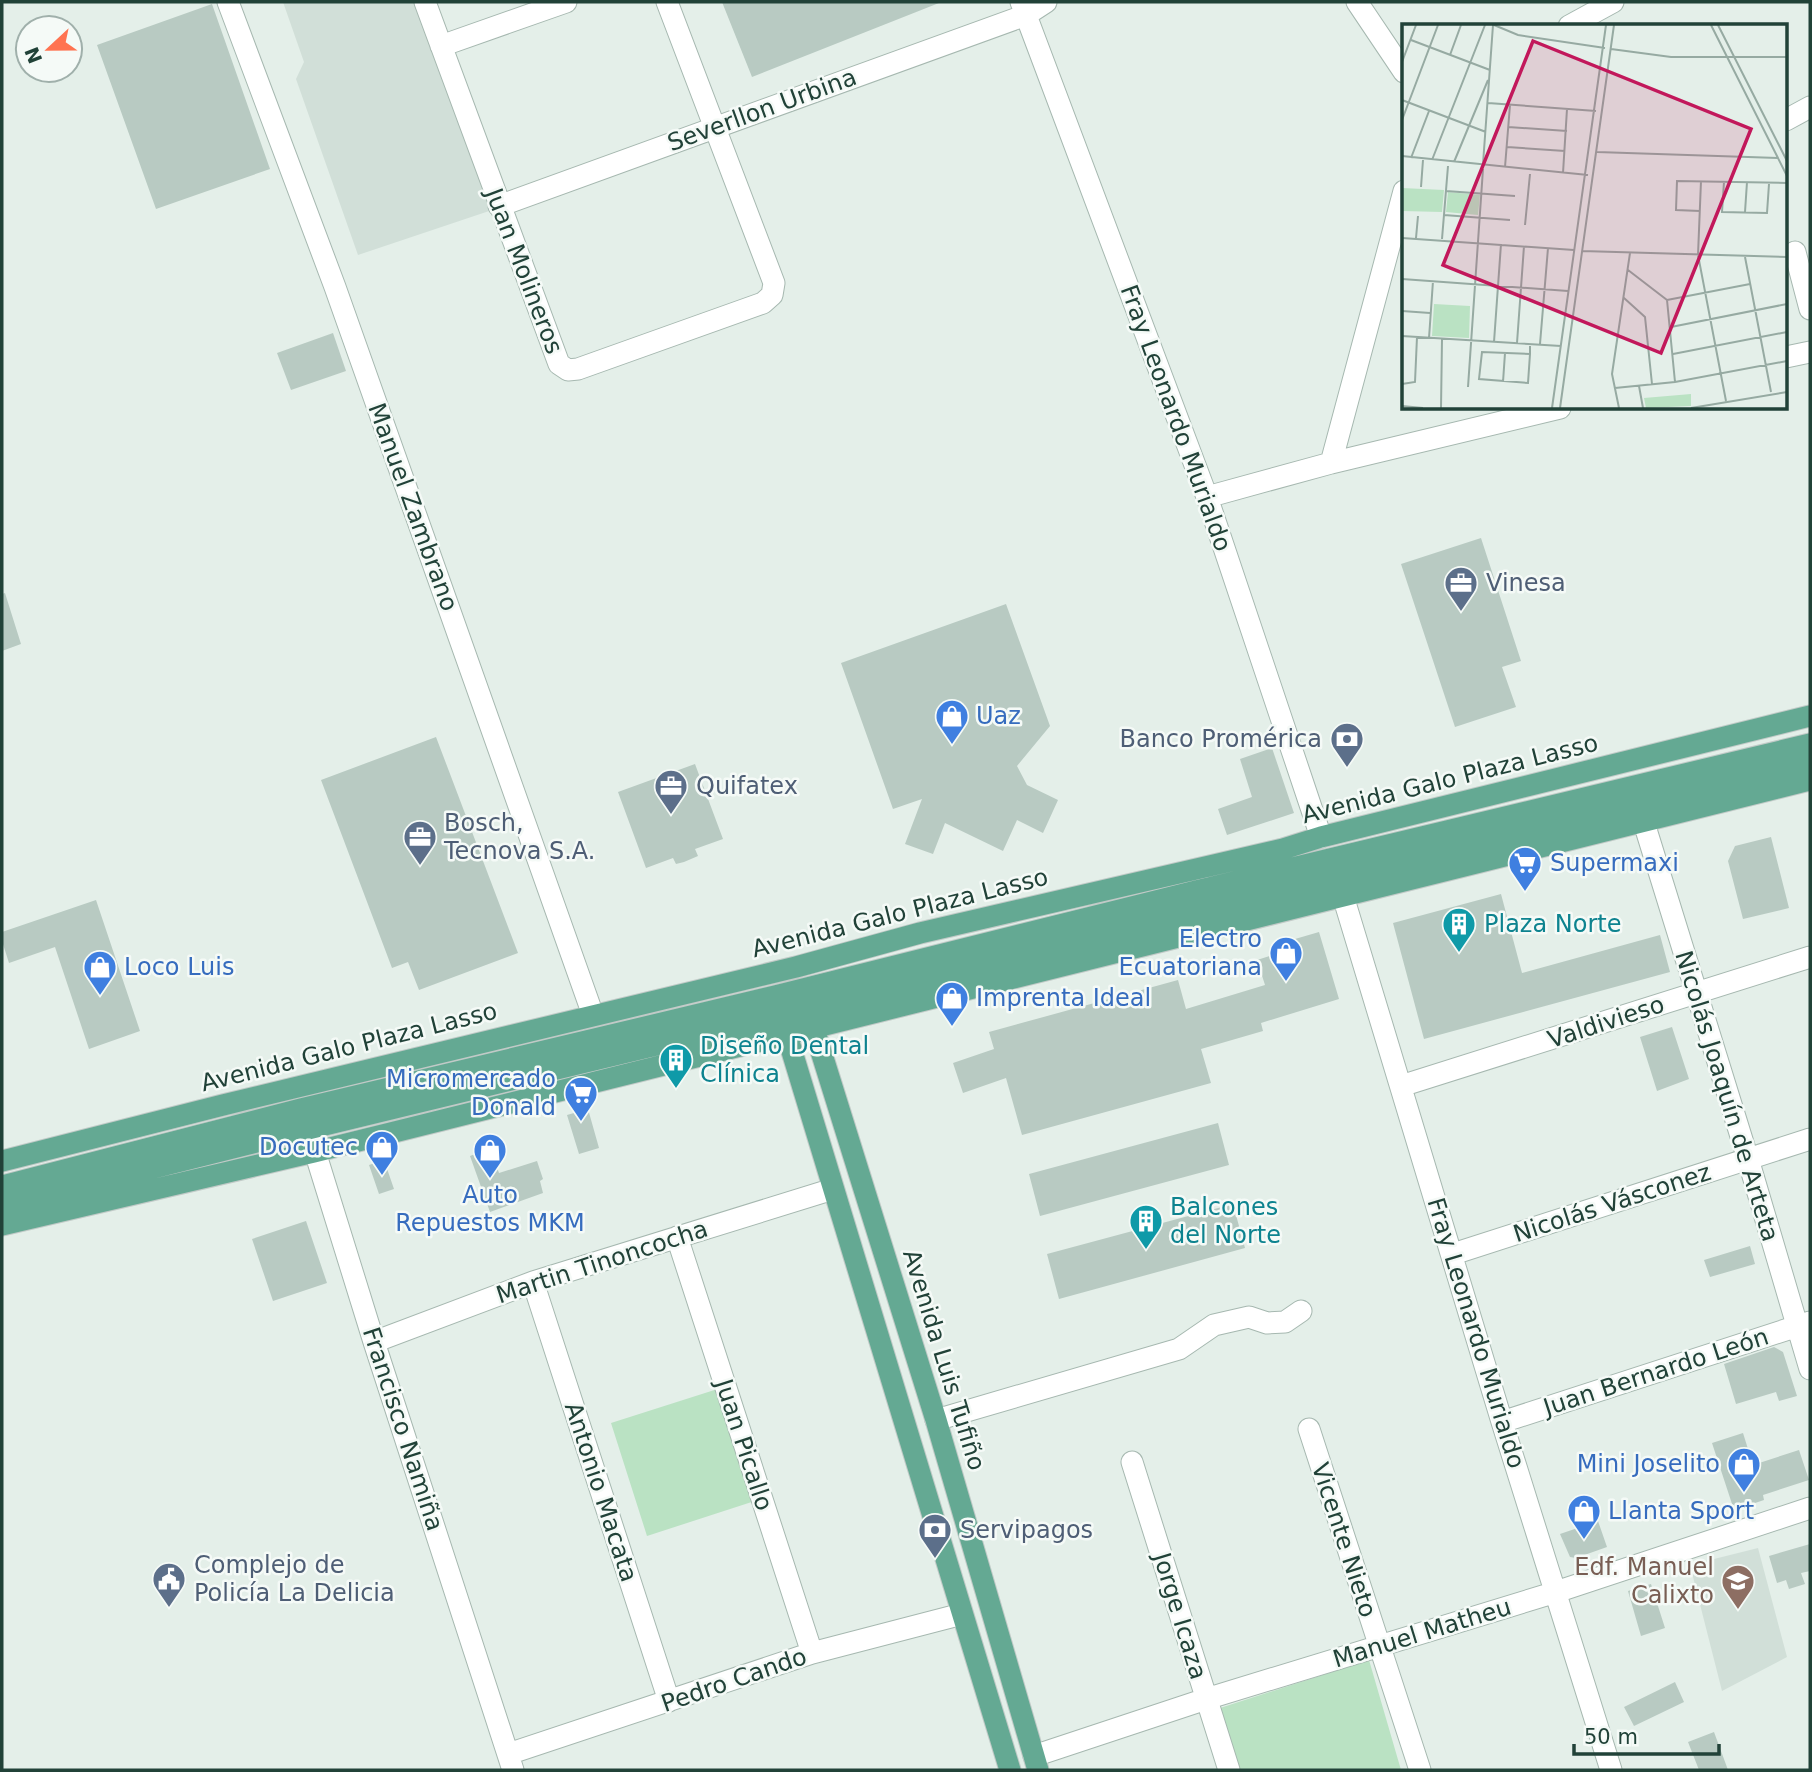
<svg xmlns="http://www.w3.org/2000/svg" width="1812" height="1772" font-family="'DejaVu Sans',sans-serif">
  <rect width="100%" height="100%" fill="#e4efe9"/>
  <path fill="#d1dfd8" d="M283,2h150l74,203 -149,50 -62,-176 8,-17z
    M1758,1548l29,109 -65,34 -32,-126z"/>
  <path fill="#bae2c3" d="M727,1386l37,112 -117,38 -36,-113z
    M1369,1660l32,110h-162l-19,-62z"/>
  <path fill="#b8cac2" d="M722,2h216l1,1 -187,74z
    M212,4l58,165 -114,40 -59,-164z
    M333,333l13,38 -55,19 -14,-37z
    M1481,538l40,123 -19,6 14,40 -61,20 -54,-163z
    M5,593l16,51 -19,7v-57z
    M1006,604l44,122 -33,40 10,19 31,15 -15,33 -26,-13 -14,31 -58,-28 -12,31 -28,-10 17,-45 -29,10 -52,-146z
    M436,737l82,216 -99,37 -11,-28 -16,6 -71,-188z
    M1272,748l22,65 -67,22 -9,-26 34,-12 -12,-38z
    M695,764l28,75 -28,10 3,7 -14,6 -8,2 -3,-6 -27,10 -28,-76z
    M1771,837l18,71 -46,11 -15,-58 7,-15z
    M1501,894l21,79 138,-38 10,37 -246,67 -31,-116z
    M96,900l44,131 -51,18 -34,-102 -46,16 -7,-22v-9z
    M1319,932l20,67 -78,24 2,8 -62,18 10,34 -189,52 -16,-57 -43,15 -10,-30 41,-14 -5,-17 189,-52 8,29 79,-24 -8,-25 40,-13 -2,-8z
    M1672,1027l17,52 -32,12 -17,-54z
    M588,1109l11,39 -20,6 -12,-39z
    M1218,1123l11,42 -189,51 -11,-42z
    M490,1148l9,25 38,-12 6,18 -3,2 3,12 -53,19 -20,-56z
    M384,1160l10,29 -15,5 -10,-29z
    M1233,1204l12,44 -186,51 -12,-45z
    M306,1221l21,62 -54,18 -21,-62z
    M1750,1246l5,18 -45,13 -6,-17z
    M1774,1347l9,5 14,44 -18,5 -3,-9 -40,12 -12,-40z
    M1743,1433l10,32 46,-15 10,30 -46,15 1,5 -30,10 -22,-67z
    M1598,1521l9,26 -31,11 -6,-1 -10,-23z
    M1810,1544v27l-9,2 4,11 -16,5 -3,-9 -9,3 -8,-27z
    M1651,1584l14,44 -24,8 -13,-45z
    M1675,1682l9,20 -50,24 -10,-19z
    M1714,1732l14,38h-29l-11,-28z"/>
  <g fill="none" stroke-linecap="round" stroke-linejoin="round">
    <defs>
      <path id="minor" d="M228,2l107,285 258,728
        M425,2l134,362 9,6 10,-1 185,-66 9,-8 2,-12 -107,-281
        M1021,2l186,495 114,340
        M1357,2l47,70
        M1569,26l44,-24
        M441,46l125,-44
        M1786,120l24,-13
        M499,206l527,-191 20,-13
        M1795,252l15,57
        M1786,357l24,-5
        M1331,463l73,-272
        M1207,497l124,-34 229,-55
        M1644,823l104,336 62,210
        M1343,896l159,526 109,348
        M1401,1086l409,-129
        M303,1113l71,229 139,428
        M677,1237l135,416
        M1453,1254l357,-115
        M533,1282l136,419
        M374,1342l159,-60 300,-93
        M936,1420l243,-71 35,-24 35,-8 18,6 18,-1 16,-11
        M1502,1422l308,-100
        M1309,1429l111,341
        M1132,1462l97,308
        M508,1754l304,-101 150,-39
        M1034,1756l172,-57 350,-107 254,-84"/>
      <path id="major" d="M810,1016l126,404 102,350
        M783,1022l227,748
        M2,1161l221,-56 573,-138 124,-34 363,-84 38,-12 489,-121
        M2,1186l299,-77 474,-113 421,-105 614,-147
        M2,1206l306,-77 473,-114 622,-155 407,-97
        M2,1225l312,-73 1496,-372"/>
    </defs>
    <use href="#minor" stroke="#a6b8b0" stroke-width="23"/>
    <use href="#major" stroke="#c1cac7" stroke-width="23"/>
    <use href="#minor" stroke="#fff" stroke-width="21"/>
    <use href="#major" stroke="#64a993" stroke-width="21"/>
  </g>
  <defs>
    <symbol id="office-pin" viewBox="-11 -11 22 30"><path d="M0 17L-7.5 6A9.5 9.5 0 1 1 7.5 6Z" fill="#5c6f8a" stroke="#f5faf7"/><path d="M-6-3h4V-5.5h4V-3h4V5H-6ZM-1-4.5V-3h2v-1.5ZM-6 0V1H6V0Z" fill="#fff"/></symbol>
    <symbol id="shop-pin" viewBox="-11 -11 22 30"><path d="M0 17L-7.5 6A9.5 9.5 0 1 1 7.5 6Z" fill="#3f7fe0" stroke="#f5faf7"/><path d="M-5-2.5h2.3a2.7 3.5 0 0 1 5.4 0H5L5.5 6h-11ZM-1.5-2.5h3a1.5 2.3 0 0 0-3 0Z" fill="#fff"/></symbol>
    <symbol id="bank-pin" viewBox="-11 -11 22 30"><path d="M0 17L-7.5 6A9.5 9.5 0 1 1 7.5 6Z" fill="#5c6f8a" stroke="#f5faf7"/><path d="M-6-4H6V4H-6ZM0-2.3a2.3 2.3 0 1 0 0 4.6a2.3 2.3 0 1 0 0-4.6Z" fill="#fff"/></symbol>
    <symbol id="supermarket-pin" viewBox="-11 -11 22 30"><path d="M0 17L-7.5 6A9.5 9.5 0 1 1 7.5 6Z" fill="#3f7fe0" stroke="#f5faf7"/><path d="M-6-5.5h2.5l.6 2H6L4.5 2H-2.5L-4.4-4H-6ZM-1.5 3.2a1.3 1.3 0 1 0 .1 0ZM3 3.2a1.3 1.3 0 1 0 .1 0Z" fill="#fff"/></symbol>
    <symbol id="building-pin" viewBox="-11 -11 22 30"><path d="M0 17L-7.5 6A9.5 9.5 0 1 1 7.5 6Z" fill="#0f9aa8" stroke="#f5faf7"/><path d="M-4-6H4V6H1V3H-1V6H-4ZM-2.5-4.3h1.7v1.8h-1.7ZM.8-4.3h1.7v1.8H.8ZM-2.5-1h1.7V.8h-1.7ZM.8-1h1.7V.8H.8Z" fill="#fff"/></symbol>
    <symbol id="civic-pin" viewBox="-11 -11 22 30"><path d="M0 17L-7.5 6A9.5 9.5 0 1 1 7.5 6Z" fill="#5c6f8a" stroke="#f5faf7"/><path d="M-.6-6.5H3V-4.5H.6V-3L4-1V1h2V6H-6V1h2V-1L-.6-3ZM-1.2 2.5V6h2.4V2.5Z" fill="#fff"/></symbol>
    <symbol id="school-pin" viewBox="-11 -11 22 30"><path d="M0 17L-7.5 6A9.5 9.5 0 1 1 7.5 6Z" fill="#8d6e63" stroke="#f5faf7"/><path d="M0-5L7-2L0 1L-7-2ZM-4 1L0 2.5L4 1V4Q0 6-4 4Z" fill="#fff"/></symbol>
  </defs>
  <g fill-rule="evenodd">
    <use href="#office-pin" x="1442" y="564" width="38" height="52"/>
    <use href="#shop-pin" x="933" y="697" width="38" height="52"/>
    <use href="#bank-pin" x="1328" y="720" width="38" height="52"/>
    <use href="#office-pin" x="652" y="767" width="38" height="52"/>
    <use href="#office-pin" x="401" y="818" width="38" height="52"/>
    <use href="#supermarket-pin" x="1506" y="844" width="38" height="52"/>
    <use href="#building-pin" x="1440" y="905" width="38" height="52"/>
    <use href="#shop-pin" x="1267" y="934" width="38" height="52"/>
    <use href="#shop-pin" x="81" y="948" width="38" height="52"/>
    <use href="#shop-pin" x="933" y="979" width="38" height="52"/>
    <use href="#building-pin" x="657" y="1041" width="38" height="52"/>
    <use href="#supermarket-pin" x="562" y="1074" width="38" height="52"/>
    <use href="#shop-pin" x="363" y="1128" width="38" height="52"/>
    <use href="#shop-pin" x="471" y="1131" width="38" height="52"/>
    <use href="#building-pin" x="1127" y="1202" width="38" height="52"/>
    <use href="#shop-pin" x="1725" y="1445" width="38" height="52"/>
    <use href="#shop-pin" x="1565" y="1492" width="38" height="52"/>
    <use href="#bank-pin" x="916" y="1511" width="38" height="52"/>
    <use href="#civic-pin" x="150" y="1560" width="38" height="52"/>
    <use href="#school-pin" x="1719" y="1562" width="38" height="52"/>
  </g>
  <g text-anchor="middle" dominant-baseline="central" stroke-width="5" stroke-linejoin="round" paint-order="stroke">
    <g font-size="24" fill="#214238" stroke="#f5faf7">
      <text transform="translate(762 110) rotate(-20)">Severllon Urbina</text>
      <text transform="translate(524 271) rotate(69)">Juan Molineros</text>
      <text transform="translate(1176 418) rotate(70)">Fray Leonardo Murialdo</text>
      <text transform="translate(413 507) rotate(70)">Manuel Zambrano</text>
      <text transform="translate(1450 779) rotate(-14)">Avenida Galo Plaza Lasso</text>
      <text transform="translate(900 913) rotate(-14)">Avenida Galo Plaza Lasso</text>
      <text transform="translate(1606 1022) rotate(-18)">Valdivieso</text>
      <text transform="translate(349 1047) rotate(-14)">Avenida Galo Plaza Lasso</text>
      <text transform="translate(1727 1096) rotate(73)">Nicolás Joaquín de Arteta</text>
      <text transform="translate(1612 1203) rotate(-18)">Nicolás Vásconez</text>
      <text transform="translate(602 1262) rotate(-18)">Martin Tinoncocha</text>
      <text transform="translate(1476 1333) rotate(73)">Fray Leonardo Murialdo</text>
      <text transform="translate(944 1360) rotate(73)">Avenida Luis Tufiño</text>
      <text transform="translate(1656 1372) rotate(-18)">Juan Bernardo León</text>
      <text transform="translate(403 1429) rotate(72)">Francisco Namiña</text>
      <text transform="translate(744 1445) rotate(72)">Juan Picallo</text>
      <text transform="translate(601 1492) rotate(72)">Antonio Macata</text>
      <text transform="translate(1344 1540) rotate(72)">Vicente Nieto</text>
      <text transform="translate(1180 1616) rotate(73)">Jorge Icaza</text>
      <text transform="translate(1422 1633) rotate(-17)">Manuel Matheu</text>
      <text transform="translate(734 1680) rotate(-19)">Pedro Cando</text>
    </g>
    <g font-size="24" fill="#4e5e75" stroke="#f5faf7" text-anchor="start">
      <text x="1486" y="583">Vinesa</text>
      <text x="1322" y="739" text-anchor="end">Banco Promérica</text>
      <text x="696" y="786">Quifatex</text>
      <text x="444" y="823">Bosch,<tspan x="444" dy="28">Tecnova S.A.</tspan></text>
      <text x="960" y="1530">Servipagos</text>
      <text x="194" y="1565">Complejo de<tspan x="194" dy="28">Policía La Delicia</tspan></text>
    </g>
    <g font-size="24" fill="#366cbe" stroke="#f5faf7" text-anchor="start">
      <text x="976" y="716">Uaz</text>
      <text x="1550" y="863">Supermaxi</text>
      <text x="1262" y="939" text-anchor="end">Electro<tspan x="1262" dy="28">Ecuatoriana</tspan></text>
      <text x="124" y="967">Loco Luis</text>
      <text x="976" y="998">Imprenta Ideal</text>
      <text x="556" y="1079" text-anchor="end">Micromercado<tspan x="556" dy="28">Donald</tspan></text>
      <text x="358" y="1147" text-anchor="end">Docutec</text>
      <text x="490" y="1195" text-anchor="middle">Auto<tspan x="490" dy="28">Repuestos MKM</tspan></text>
      <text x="1720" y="1464" text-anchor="end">Mini Joselito</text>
      <text x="1608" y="1511">Llanta Sport</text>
    </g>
    <g font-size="24" fill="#0d838f" stroke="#f5faf7" text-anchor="start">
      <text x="1484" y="924">Plaza Norte</text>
      <text x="700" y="1046">Diseño Dental<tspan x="700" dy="28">Clínica</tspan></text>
      <text x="1170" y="1207">Balcones<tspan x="1170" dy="28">del Norte</tspan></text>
    </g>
    <g font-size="24" fill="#785e54" stroke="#f5faf7" text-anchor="end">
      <text x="1714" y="1567">Edf. Manuel<tspan x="1714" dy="28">Calixto</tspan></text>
    </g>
  </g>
  <g transform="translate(1402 24)">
    <rect width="385" height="385" fill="#e4efe9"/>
    <path d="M0,164l42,2 -2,22 -40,-1zM46,168l32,3 -2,20 -32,-3zM32,280l36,2 -1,32 -37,-2zM289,370v12l-45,2 -2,-10z" fill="#bae2c3"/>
    <path fill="none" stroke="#96aaa2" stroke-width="2" d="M92,1l24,10 87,13M309,1l76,151M316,1l69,136M9,16l79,30M209,25l60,8h116M48,31l11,-30M0,38l14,-37M0,76l84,32M86,79l108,8M0,96l36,-95M106,103l59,4M105,123l58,4M195,128l181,6M0,132l186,19M9,134l18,-47M30,136l53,-135M52,138l34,-82M81,140l10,-139M103,143l5,-62M161,149l4,-64M299,157l-3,74 28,146M322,158l-2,30 45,1 2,-29M19,163l2,-27M44,167l69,5M298,187l-24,-1 1,-29 110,2M343,188l2,-30M42,191l66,5M123,201l5,-51M0,214l172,12M14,214l2,-22M40,215l6,-73M180,227l205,6M343,233l26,135M226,246l39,30 8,82M0,255l166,12M222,274l21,19 7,67M265,276l83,-16M0,287l28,2M269,303l116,-23M0,312l159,10M27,314l4,-57M92,318l7,-98M115,319l7,-97M138,320l8,-96M128,330l-48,-2 -3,27 49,4 2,-29v-10M271,330l114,-22M101,358l2,-29M0,360l13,-2 2,-45M237,362l4,22M66,363l15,-218M213,364l60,-6 112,-21M0,382l21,2M39,384l1,-69M150,384l54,-383M158,384l54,-383M217,384l-7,-34 18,-121M289,384l96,-16"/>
    <path fill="#c2185b" fill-opacity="0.15" stroke="#c2185b" stroke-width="3.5" d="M131,17l218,88 -90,224 -218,-88z"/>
    <rect width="385" height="385" fill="none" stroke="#214238" stroke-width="3.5"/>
  </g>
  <rect width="1812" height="1772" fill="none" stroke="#214238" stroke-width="7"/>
  <g transform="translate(49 49) rotate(248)"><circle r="33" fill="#f5faf7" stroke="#a0b0ab" stroke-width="2"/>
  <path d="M0-5L12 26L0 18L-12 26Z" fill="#ff7351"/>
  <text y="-10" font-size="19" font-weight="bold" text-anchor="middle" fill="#214238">N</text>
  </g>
  <path d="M1574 1744v10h145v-10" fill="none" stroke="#214238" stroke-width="3.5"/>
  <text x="1584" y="1744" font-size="21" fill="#214238" stroke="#f5faf7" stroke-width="5" paint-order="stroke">50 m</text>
</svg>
